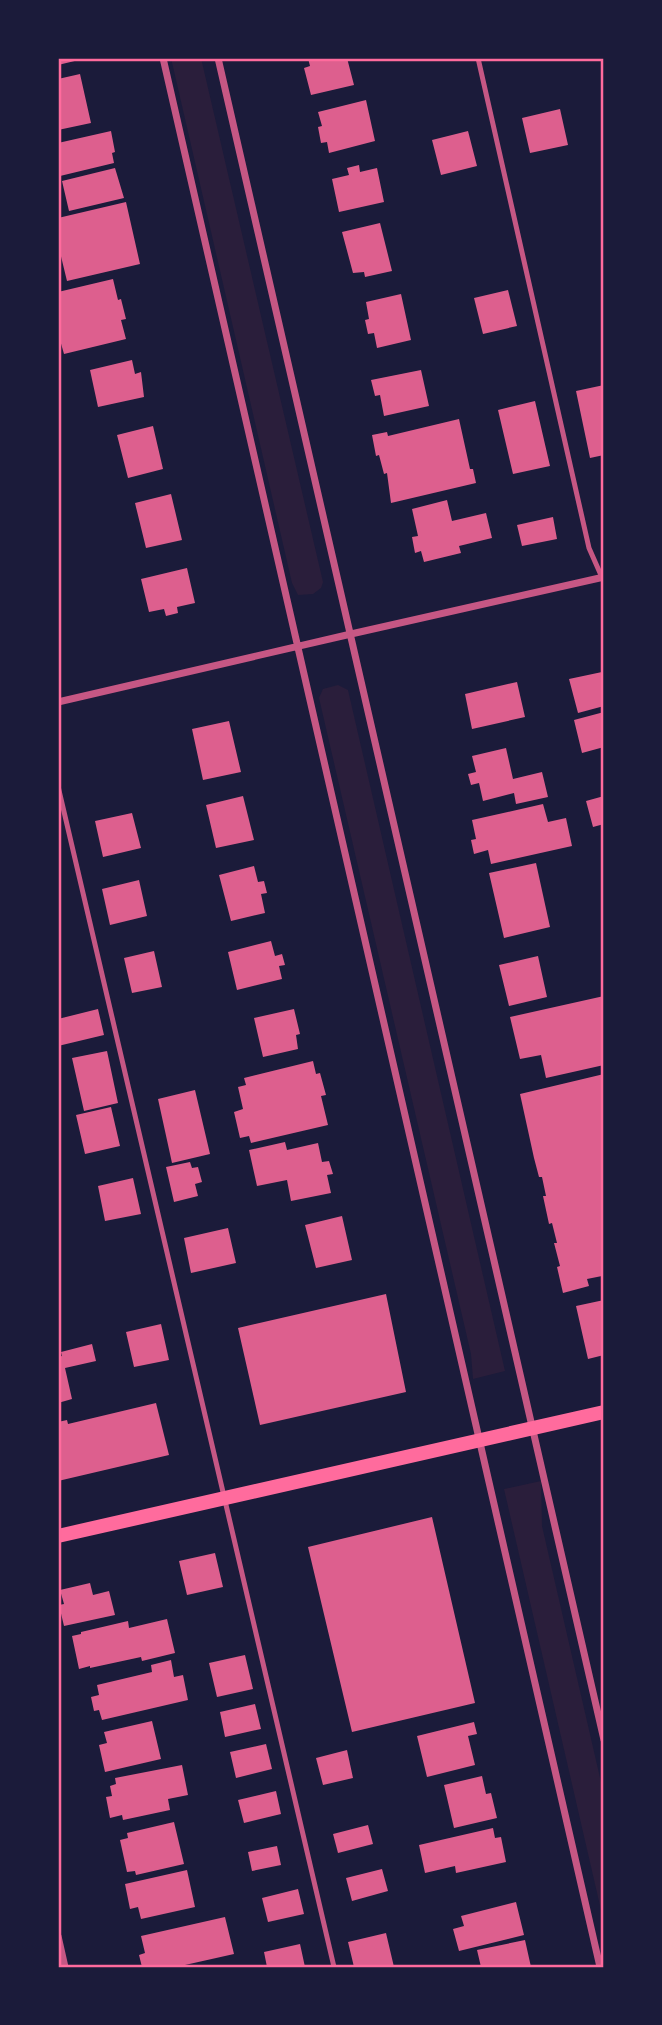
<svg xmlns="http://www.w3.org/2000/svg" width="662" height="2025" font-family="'Source Sans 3',sans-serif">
  <rect width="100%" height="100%" fill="#1b1b3a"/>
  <path fill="#2a1e3b" d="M171,58h30l122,524 -2,6 -8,6 -15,1 -6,-12z
    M338,685l10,5 157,681 -32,8 -2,-25 -152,-656 4,-9z
    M541,1481l1,45 62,269v128l-100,-434z"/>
  <path fill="#dd5f8e" d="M58,58h24l1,1 -25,6z
    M308,58h39l7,27 -43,10 -7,-27 6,-2z
    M80,74l11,49 -33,7v-51z
    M366,100l9,41 -46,12 -2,-11 -6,1 -3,-16 4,-1 -4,-14z
    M560,109l8,36 -38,8 -8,-35z
    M111,131l4,21 -3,1 2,10 -54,13 -2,-33z
    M468,131l9,35 -36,9 -9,-35z
    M359,165l1,7 17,-4 7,34 -45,10 -7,-33 17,-4 -2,-7z
    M115,168l9,30 -55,13 -7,-30z
    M126,202l14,62 -73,17 -9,-37v-26z
    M380,223l12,48 -27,6 -1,-5 -11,1 -11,-41z
    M113,279l5,21 3,-1 5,20 -5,1 5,19 -62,15 -6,-21v-41z
    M508,290l9,36 -34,8 -9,-36z
    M401,294l10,46 -34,8 -3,-15 -6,1 -3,-14 4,-1 -3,-17z
    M132,360l3,14 6,-2 3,25 -46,10 -8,-37z
    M421,370l8,36 -45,10 -4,-21 -5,1 -4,-16z
    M604,385v70l-14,3 -14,-67z
    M535,401l15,65 -37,8 -15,-64z
    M459,419l11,50h3l3,14 -85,20 -4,-30 -3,1 -5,-19 -3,1 -4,-21 15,-3 1,4z
    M153,426l10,43 -35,9 -11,-43z
    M171,494l11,46 -36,8 -11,-45z
    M447,500l5,21 34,-8 6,25 -33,8 2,7 -37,9 -3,-11 -6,2 -3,-16 6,-1 -6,-27z
    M553,517l4,22 -35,7 -5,-21z
    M187,568l8,35 -18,4 1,6 -12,3 -2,-7 -15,3 -8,-33z
    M602,672l2,34 -26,7 -9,-34z
    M517,682l8,35 -53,12 -7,-35z
    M604,712v35l-22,6 -8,-33z
    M229,721l12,51 -38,8 -11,-51z
    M506,748l7,31 29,-7 6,25 -32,7 -2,-11 -31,8 -4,-18 -8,2 -3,-11 8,-2 -4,-16z
    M243,796l11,44 -38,8 -10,-43z
    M604,796v28l-11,3 -7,-26z
    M543,804l5,18 18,-4 6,28 -81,18 -3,-14 -14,4 -3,-14 5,-1 -4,-19z
    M132,813l9,35 -38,9 -8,-36z
    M536,863l14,64 -46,11 -15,-65z
    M254,866l4,16 6,-1 3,12 -6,1 4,19 -34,8 -12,-46z
    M139,880l8,36 -37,9 -8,-36z
    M271,941l4,15 7,-2 3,11 -6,1 3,13 -45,11 -9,-38z
    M154,951l8,36 -30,6 -8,-35z
    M538,956l9,41 -38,9 -10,-41z
    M604,996v69l-58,13 -5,-23 -21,4 -10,-42z
    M98,1009l6,26 -46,11v-27z
    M294,1009l6,25 -4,1 2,14 -35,8 -9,-39z
    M107,1051l11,52 -34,8 -12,-53z
    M313,1061l3,13 4,-1 6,22 -5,1 7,29 -77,18 -2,-7 -9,2 -6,-26 9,-3 -5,-22 8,-2 -2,-7z
    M604,1074v208l-2,-6 -15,3 2,7 -26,7 -6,-26 3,-1 -6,-23h3l-5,-20 -3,1 -6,-28h3l-4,-19h-3l-5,-19 -14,-64z
    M195,1090l15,64 -38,9 -14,-64z
    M111,1107l9,39 -35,8 -9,-39z
    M285,1142l2,8 31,-7 4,19 7,-1 4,13 -6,1 4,18 -40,8 -4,-21 -30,6 -8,-36z
    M190,1162l2,6 6,-1 4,15 -7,2 3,12 -24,6 -8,-35z
    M133,1178l8,36 -36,7 -7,-35z
    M342,1216l10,44 -36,8 -11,-43z
    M228,1228l8,35 -45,10 -7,-35z
    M386,1294l20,98 -146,33 -22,-97z
    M604,1300v55l-16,4 -12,-53z
    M161,1324l8,36 -35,7 -8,-35z
    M92,1344l4,17 -31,7 7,31 -14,4v-46l4,-1 -1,-4z
    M156,1403l13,52 -111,26v-59l9,-2 1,4z
    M432,1517l43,186 -123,29 -44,-185z
    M215,1553l8,34 -36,8 -8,-34z
    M90,1583l3,12 16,-4 6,24 -51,11 -5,-21 5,-1 -4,-14z
    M167,1619l8,34 -33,8 -1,-4 -51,11v-2l-11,3 -7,-33 9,-2v-2l47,-11 1,7z
    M245,1655l8,34 -36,8 -8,-34z
    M171,1660l3,17 9,-2 5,25 -86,20 -3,-10 -5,1 -3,-14 8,-2 -2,-10 55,-13 -1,-7z
    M255,1704l6,25 -36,8 -5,-25z
    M152,1721l9,38 -56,13 -6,-27 8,-2 -3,-11z
    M474,1722l3,12 -9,2 7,29 -48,12 -10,-41z
    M266,1744l6,25 -36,9 -6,-26z
    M347,1750l6,28 -30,7 -7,-27z
    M182,1765l6,30 -20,4 2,11 -47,10 -1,-5 -12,3 -4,-21 6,-1 -2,-10 6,-2 -1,-6z
    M482,1776l4,18 5,-1 6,25 -43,10 -10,-43z
    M276,1791l5,23 -37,9 -6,-23z
    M174,1822l10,42 -48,11 -1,-4 -8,1 -7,-32 8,-2 -1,-5z
    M368,1825l5,19 -35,9 -5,-19z
    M493,1828l2,10 6,-1 5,25 -50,11 -1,-7 -30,7 -6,-28z
    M277,1846l4,19 -29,6 -4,-19z
    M382,1869l6,22 -36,10 -6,-23z
    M187,1870l8,37 -54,12 -3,-12 -8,2 -5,-25z
    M298,1889l6,25 -36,8 -6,-24z
    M516,1902l8,33 -65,16 -6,-22 11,-3 -3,-10z
    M225,1917l9,37 -58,13h-34l-3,-12 6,-2 -4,-17z
    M386,1933l8,34h-40l-6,-25z
    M525,1940l6,27h-50l-4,-17z
    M300,1944l5,23h-38l-3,-15z"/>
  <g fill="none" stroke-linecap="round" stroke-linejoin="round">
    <path stroke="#c65784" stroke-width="5" d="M478,58l111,490 15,34
      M58,786l276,1181"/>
    <path stroke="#c65784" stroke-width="7" d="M163,58l437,1909
      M218,58l386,1682
      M58,702l293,-68 253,-57
      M58,1936l7,31"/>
    <path stroke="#ff6b9d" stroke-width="14" d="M58,1536l546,-124"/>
  </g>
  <rect width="662" height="2025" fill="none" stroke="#1b1b3a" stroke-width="119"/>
  <rect x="60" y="60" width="542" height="1906" fill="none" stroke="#ff6b9d" stroke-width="2.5"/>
</svg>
